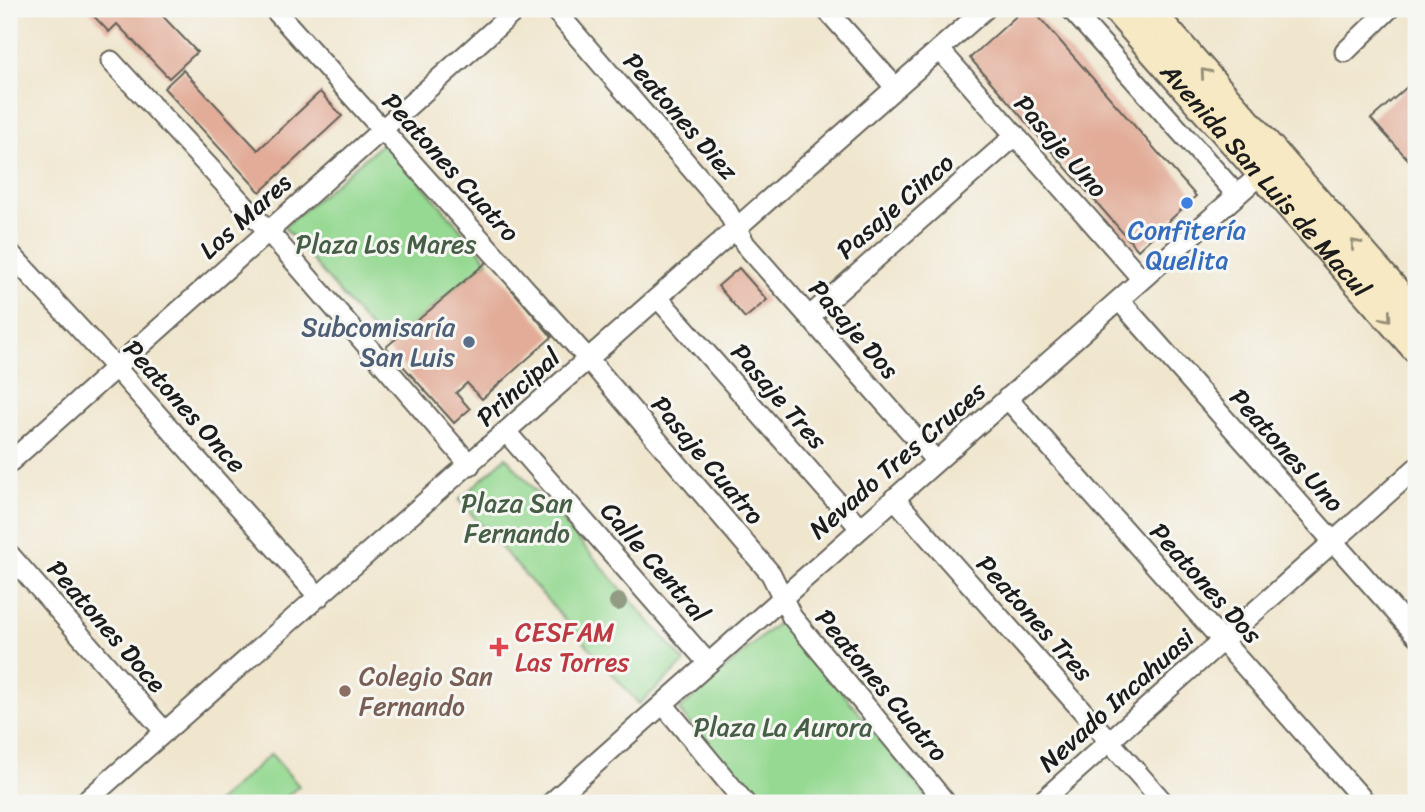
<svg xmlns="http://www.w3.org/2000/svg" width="1425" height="812" font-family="Sriracha,sans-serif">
  <rect width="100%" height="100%" fill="#f6f6f2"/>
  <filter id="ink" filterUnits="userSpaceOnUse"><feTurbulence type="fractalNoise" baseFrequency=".0143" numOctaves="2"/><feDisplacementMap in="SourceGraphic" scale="14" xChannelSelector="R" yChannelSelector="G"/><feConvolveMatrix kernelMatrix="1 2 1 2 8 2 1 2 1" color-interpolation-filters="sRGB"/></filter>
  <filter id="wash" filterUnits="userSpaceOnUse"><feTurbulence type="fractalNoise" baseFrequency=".00686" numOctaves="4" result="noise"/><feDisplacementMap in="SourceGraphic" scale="28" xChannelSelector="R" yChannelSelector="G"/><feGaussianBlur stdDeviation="1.57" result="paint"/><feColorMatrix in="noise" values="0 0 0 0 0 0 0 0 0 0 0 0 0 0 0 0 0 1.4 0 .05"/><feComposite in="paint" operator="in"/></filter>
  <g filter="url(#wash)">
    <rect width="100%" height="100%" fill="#f0e6ce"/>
    <path fill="#95d992" stroke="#587a57" stroke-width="2" d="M385,141l103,120 -102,86 -102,-120z
      M506,457l179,205 -46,42 -180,-204z
      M783,618l148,185h-175l-77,-93z
      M271,754l28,32 -20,17h-63z"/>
    <g id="blocks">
      <path fill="#e2ac98" d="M87,9h69l41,43 -28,26 -52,-54 -8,8z
        M1024,9h8l164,187 -58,54 -168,-192z
        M183,70l75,80 62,-58 22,24 -82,76 -96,-104z
        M1416,79v89l-45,-49z
        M488,261l64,76 -70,62 -15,-16 -11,10 14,16 -16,14 -68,-76z
        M739,268l28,32 -22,18 -27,-32z"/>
    </g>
  </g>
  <g filter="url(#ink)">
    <use href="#blocks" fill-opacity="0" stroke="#66635a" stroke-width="2"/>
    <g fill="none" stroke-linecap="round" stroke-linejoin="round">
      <defs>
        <path id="street" d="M274,9l315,351 182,214 21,43 154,186
          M554,9l172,200 19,35 191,217
          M826,9l70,79
          M1071,9l166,186
          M939,49l203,230
          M1345,52l44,-43
          M111,61l157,170 202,234
          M9,252l107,116 203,229
          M658,298l202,230
          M1119,300l297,335
          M809,317l207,-182
          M1007,398l359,405
          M507,433l201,230
          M9,463l508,-454
          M894,498l270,305
          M9,554l156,178
          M663,704l82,99
          M84,803l901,-794
          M551,803l720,-638
          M1040,803l376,-335"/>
        <g id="secondary">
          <path id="s1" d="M1115,9l301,341"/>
          <path d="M1149,9l267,304"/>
        </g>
      </defs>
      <use href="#street" stroke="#66635a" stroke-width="23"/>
      <use href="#secondary" stroke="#66635a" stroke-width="30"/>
      <use href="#street" stroke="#fff" stroke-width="19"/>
      <use href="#secondary" stroke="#f6e9c3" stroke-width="26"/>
    </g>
    <circle fill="#929b83" cx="618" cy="602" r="9"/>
    <defs><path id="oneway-chevron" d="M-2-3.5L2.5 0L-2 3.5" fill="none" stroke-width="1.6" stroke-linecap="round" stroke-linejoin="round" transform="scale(1.75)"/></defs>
    <g stroke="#948d78">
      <use href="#oneway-chevron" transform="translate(1205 73) rotate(-131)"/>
      <use href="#oneway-chevron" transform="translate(1355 244) rotate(-131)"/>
      <use href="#oneway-chevron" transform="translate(1387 317) rotate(49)"/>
    </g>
  </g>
  <circle fill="#3f7fe0" stroke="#f6f6f2" stroke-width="2.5" cx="1187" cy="203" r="7"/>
  <circle fill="#5c6f8a" stroke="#f6f6f2" stroke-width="2.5" cx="469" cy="342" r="7"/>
  <path fill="#e0444e" stroke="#f6f6f2" stroke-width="2.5" d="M495.5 636.5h7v7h7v7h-7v7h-7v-7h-7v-7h7z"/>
  <circle fill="#8d6e63" stroke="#f6f6f2" stroke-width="2.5" cx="345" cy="691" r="7"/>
  <g text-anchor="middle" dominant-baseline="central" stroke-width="6" stroke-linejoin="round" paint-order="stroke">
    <g font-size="26" fill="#1c1c1c" stroke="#f6f6f2">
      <text transform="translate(681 116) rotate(49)">Peatones Diez</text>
      <text transform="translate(1061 146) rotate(49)">Pasaje Uno</text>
      <text transform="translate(451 167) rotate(48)">Peatones Cuatro</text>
      <text stroke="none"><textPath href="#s1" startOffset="228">Avenida San Luis de Macul</textPath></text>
      <text transform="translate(895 206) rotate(-41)">Pasaje Cinco</text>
      <text transform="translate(245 216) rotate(-42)">Los Mares</text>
      <text transform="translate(854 329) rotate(49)">Pasaje Dos</text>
      <text transform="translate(518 387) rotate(-42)">Principal</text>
      <text transform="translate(779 396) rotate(49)">Pasaje Tres</text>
      <text transform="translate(185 406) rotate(48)">Peatones Once</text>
      <text transform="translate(1287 450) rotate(48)">Peatones Uno</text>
      <text transform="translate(708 460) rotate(50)">Pasaje Cuatro</text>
      <text transform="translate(897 460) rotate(-41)">Nevado Tres Cruces</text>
      <text transform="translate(655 562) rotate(49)">Calle Central</text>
      <text transform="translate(1206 583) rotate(48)">Peatones Dos</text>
      <text transform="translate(1035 618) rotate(48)">Peatones Tres</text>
      <text transform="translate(107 626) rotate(49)">Peatones Doce</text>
      <text transform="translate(882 685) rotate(50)">Peatones Cuatro</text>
      <text transform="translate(1116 700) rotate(-42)">Nevado Incahuasi</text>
    </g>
    <g font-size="26" fill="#366cbe" stroke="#f6f6f2">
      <text x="1187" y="230">Confitería<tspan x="1187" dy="30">Quelita</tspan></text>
    </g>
    <g font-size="26" fill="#465e45" stroke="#f6f6f2">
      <text x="386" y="244">Plaza Los Mares</text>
      <text x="517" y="503">Plaza San<tspan x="517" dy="30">Fernando</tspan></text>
      <text x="783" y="727">Plaza La Aurora</text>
    </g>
    <g font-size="26" fill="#4e5e75" stroke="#f6f6f2" text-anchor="end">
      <text x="455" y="327">Subcomisaría<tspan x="455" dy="30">San Luis</tspan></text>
    </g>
    <g font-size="26" fill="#be3a42" stroke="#f6f6f2" text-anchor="start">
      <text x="515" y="632">CESFAM<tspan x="515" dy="30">Las Torres</tspan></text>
    </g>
    <g font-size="26" fill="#785e54" stroke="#f6f6f2" text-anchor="start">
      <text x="359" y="676">Colegio San<tspan x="359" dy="30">Fernando</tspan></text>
    </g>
  </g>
  <rect width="1425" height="812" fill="none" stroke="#f6f6f2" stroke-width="35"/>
</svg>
